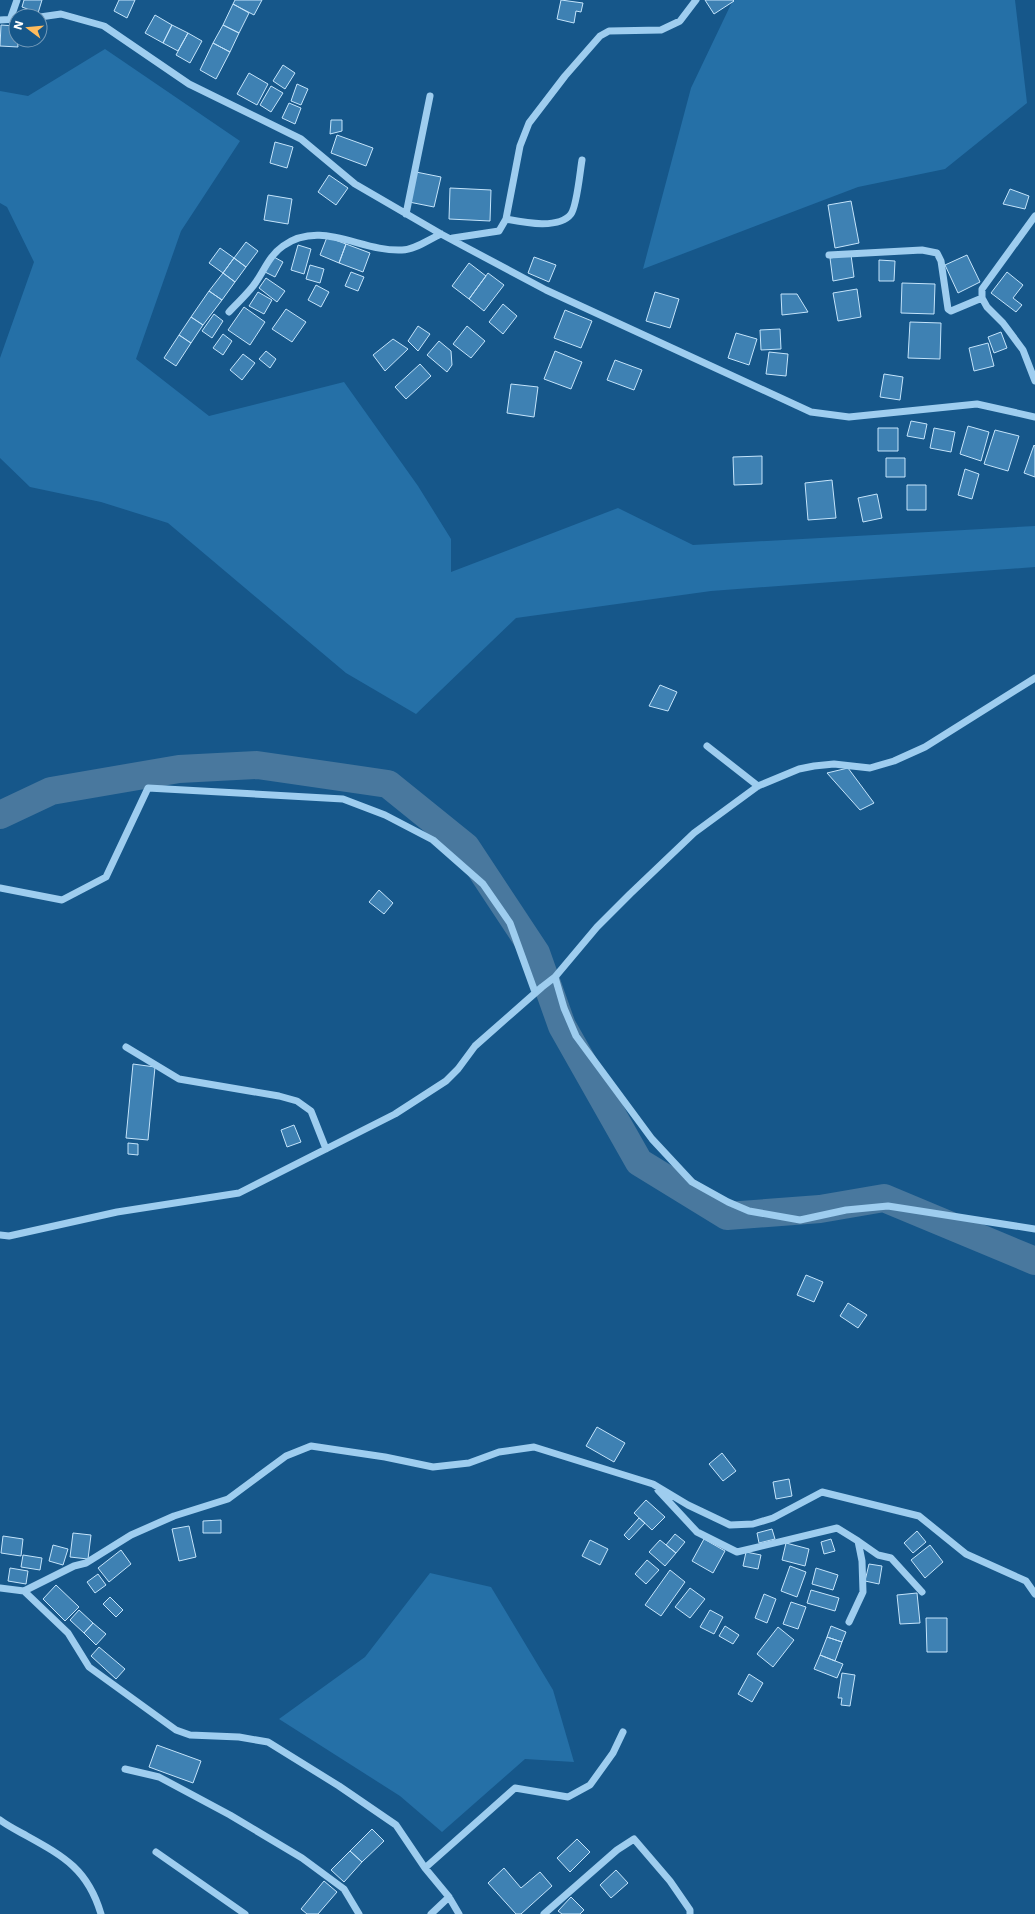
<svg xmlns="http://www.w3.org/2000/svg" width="1035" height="1914" font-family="'DejaVu Sans',sans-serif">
  <rect width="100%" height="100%" fill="#16578a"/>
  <path fill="#2570a7" d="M733,0h282l12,103 -82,66 -87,18 -215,82 48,-181z
    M105,49l135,92 -59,90 -45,128 73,57 135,-34 74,104 33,53v33l167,-64 75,37 342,-19v41l-324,24 -195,27 -100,96 -70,-41 -178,-150 -67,-21 -71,-15 -30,-29v-100l34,-96 -27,-55 -7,-4v-112l28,5z
    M430,1573l61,14 62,103 21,72 -49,-3 -83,73 -42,-36 -121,-77 86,-62z"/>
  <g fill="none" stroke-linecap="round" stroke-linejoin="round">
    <path stroke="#49789e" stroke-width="28" d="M0,815l51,-24 128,-22 78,-4 131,19 78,63 70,106 26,73 77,136 88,54 93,-7 64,-11 151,63"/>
  </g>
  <path fill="#3e81b3" stroke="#c4e4fb" d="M24,0h18l-4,13 -16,-6z
    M119,0h16l-8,18 -13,-7z
    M235,0h27l-8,15 -21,-11z
    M561,0l22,3 -2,9 -5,-1 -2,12 -17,-4z
    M705,0h28l1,1 -20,13z
    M233,4l16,9 -10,20 -16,-8z
    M155,15l17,10 -9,18 -18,-10z
    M1,25l15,1 2,21 -18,-1z
    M172,25l16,8 -10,18 -15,-8z
    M223,25l16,8 -9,19 -17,-9z
    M188,33l14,8 -12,22 -14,-8z
    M213,43l17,9 -14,27 -16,-9z
    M283,65l12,8 -10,16 -12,-8z
    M249,73l19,11 -11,21 -20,-11z
    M297,84l11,5 -7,16 -10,-4z
    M271,86l12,7 -12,19 -11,-7z
    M289,103l12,5 -6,16 -13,-6z
    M331,120h11v11l-12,3z
    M337,135l36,13 -7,18 -35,-13z
    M275,142l18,5 -6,21 -17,-5z
    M416,172l25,5 -7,30 -25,-5z
    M329,175l19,13 -12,17 -18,-13z
    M450,188l41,2 -1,31 -41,-2z
    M1010,189l19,7 -4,13 -22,-5z
    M268,195l24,4 -4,25 -24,-4z
    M851,201l8,42 -24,5 -7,-43z
    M327,237l19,7 -7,19 -19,-8z
    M246,242l12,9 -12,16 -12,-9z
    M346,244l24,9 -7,19 -24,-9z
    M298,245l13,4 -7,25 -13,-4z
    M220,248l14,10 -11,15 -14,-10z
    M851,255l3,22 -21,4 -3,-23z
    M967,255l13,27 -22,11 -13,-28z
    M274,257l9,5 -8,15 -10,-5z
    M534,257l22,8 -7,17 -21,-9z
    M234,258l12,9 -11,15 -12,-9z
    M879,260l16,1 -1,20h-15z
    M469,263l17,13 -17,23 -17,-13z
    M310,265l14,4 -4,14 -14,-4z
    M351,272l13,5 -6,14 -13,-5z
    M1007,272l16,13 -10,13 9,7 -6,7 -25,-19z
    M223,273l12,9 -13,18 -13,-9z
    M488,273l16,12 -20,26 -15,-12z
    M266,278l19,13 -8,11 -18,-14z
    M902,283l33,1 -1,30 -33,-1z
    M316,285l13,7 -8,15 -13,-7z
    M857,289l4,28 -23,4 -5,-28z
    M209,291l13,9 -19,25 -12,-8z
    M258,292l14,8 -8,14 -15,-8z
    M655,292l24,7 -9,29 -24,-7z
    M781,294h16l11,18 -26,3z
    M503,304l14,12 -14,18 -14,-12z
    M244,307l21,15 -15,23 -22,-15z
    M286,309l20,13 -14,20 -20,-13z
    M565,310l27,11 -11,27 -27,-10z
    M214,314l9,7 -11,17 -10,-7z
    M191,317l12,8 -12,18 -12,-8z
    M910,322l31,1 -1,36 -32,-1z
    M418,326l12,8 -12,17 -10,-10z
    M467,326l18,15 -14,17 -18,-14z
    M780,329l1,20 -20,1 -1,-20z
    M1001,332l6,16 -13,5 -6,-16z
    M736,333l21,6 -8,26 -21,-7z
    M223,334l9,7 -9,14 -10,-7z
    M179,335l12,8 -15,23 -12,-8z
    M393,339l15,10 -23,22 -12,-16z
    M439,341l12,10 1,14 -5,7 -20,-17z
    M988,343l6,23 -20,5 -5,-23z
    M266,351l10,8 -6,9 -11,-9z
    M555,351l27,11 -11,27 -27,-10z
    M769,352l19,2 -2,22 -20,-2z
    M243,354l12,9 -13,17 -12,-10z
    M615,360l27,10 -8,20 -27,-10z
    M420,364l11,12 -25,23 -11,-12z
    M884,374l19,3 -3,23 -20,-3z
    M511,384l27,3 -4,30 -27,-4z
    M911,421l16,3 -3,15 -17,-3z
    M968,426l21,6 -8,29 -21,-7z
    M878,428h20v23h-20z
    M934,428l21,4 -4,20 -21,-4z
    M995,430l24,6 -11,35 -24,-7z
    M1034,445l1,1v31l-11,-4z
    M762,456v28l-28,1 -1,-28z
    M886,458h19v19h-19z
    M965,469l14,5 -7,25 -14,-4z
    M832,480l4,38 -28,2 -3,-37z
    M907,485h19v25h-19z
    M877,494l5,24 -19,4 -5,-24z
    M660,685l17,7 -9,19 -19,-5z
    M848,768l26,35 -14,7 -33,-37z
    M379,890l14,13 -9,11 -15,-12z
    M133,1064l22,3 -7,73 -22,-2z
    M294,1125l7,17 -14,5 -6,-17z
    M128,1143l10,1v11l-10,-1z
    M806,1275l17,7 -9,20 -17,-7z
    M848,1303l19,12 -9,13 -18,-12z
    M597,1427l28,16 -11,19 -28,-16z
    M722,1453l14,18 -13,10 -14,-17z
    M789,1479l3,17 -16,3 -3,-17z
    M646,1500l19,17 -13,13 -18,-17z
    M639,1518l6,5 -16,17 -5,-5z
    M221,1520v13h-18v-12z
    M189,1526l7,31 -17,4 -7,-32z
    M772,1529l3,10 -16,4 -2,-10z
    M917,1531l9,11 -13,11 -9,-10z
    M73,1533l18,2 -3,24 -18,-2z
    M675,1534l10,8 -9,11 -10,-8z
    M3,1536l20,3 -2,17 -20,-3z
    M704,1539l21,12 -12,22 -21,-12z
    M831,1539l4,12 -11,3 -3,-12z
    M590,1540l18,9 -8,16 -18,-9z
    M660,1540l16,13 -11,13 -16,-14z
    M786,1543l23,6 -4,17 -23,-6z
    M53,1545l15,4 -5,16 -14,-4z
    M930,1545l13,17 -18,16 -14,-18z
    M121,1550l10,14 -22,18 -11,-14z
    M746,1552l15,3 -3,14 -15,-3z
    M23,1555l19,3 -2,12 -19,-3z
    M647,1560l12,10 -13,14 -11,-10z
    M869,1564l13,2 -3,18 -14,-3z
    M790,1566l16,6 -9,25 -16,-6z
    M10,1568l18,3 -2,13 -18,-3z
    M816,1568l22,7 -5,15 -21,-6z
    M670,1570l15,12 -24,34 -16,-11z
    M98,1574l8,11 -11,8 -8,-11z
    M56,1585l23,22 -14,14 -22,-22z
    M690,1588l15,11 -15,19 -15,-11z
    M811,1590l28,8 -4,13 -28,-8z
    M917,1593l3,30 -20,1 -3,-29z
    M764,1594l12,5 -9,24 -12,-5z
    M110,1597l13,13 -7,7 -13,-13z
    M791,1602l15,5 -8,22 -15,-5z
    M79,1610l14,13 -9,10 -14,-13z
    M710,1610l13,7 -9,17 -14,-7z
    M926,1618h21v34h-20z
    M93,1623l13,11 -10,11 -12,-12z
    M725,1626l14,9 -6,9 -14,-8z
    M831,1626l15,6 -4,10 -15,-5z
    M778,1627l16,13 -21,27 -16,-13z
    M827,1637l15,5 -7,19 -15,-6z
    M99,1647l26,22 -9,10 -25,-23z
    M820,1655l23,9 -6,14 -23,-9z
    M842,1673l13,2 -5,31 -9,-1 1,-7h-4z
    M749,1674l14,9 -11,19 -14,-8z
    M157,1745l44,16 -8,22 -44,-16z
    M372,1829l12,12 -22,21 -12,-11z
    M577,1839l13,13 -20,20 -13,-14z
    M350,1851l12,11 -18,20 -13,-12z
    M504,1868l17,20 19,-16 12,14 -31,28h-5l-28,-31z
    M616,1870l12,13 -17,15 -11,-13z
    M324,1881l13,11 -19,22h-11l-6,-5z
    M571,1897l13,13 -4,4h-18l-4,-3z"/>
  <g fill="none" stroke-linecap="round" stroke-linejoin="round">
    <path stroke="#9ecdef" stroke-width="7" d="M40,17l21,-3 43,12 85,58 112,55 54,45 86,50 105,56 265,122 38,5 128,-13 58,13
      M0,20l16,-1
      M10,20l7,-20
      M406,214l24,-118
      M1035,216l-53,73v9l5,9 16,16 20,27 12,31
      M506,219c16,3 53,11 65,-5 6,-8 9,-43 11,-54
      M453,238l46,-7 7,-12 14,-73 9,-23 36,-47 35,-40 9,-5 52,-1 19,-9 16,-21
      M829,255l93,-5 15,3 4,8 7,48 3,2 31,-13
      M229,312c9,-10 20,-19 27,-30 9,-13 13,-26 27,-36 38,-27 78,6 119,4 13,0 27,-11 39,-16
      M707,746l51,40
      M0,888l62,12 44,-23 42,-89 195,11 42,16 48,25 50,44 27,39 25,69
      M555,977l9,31 12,28 76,103 40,43 36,20 21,9 51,9 46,-10 42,-4 147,23
      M126,1047l53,32 100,17 18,5 14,10 15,38
      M0,1235l9,1 108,-24 122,-19 156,-79 51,-33 12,-12 17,-23 67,-59 13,-10 42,-50 33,-33 64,-61 64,-47 41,-17 15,-3 20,-2 36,4 24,-7 31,-14 110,-69
      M658,1490l39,42 40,20 100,-24 21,13 4,20 1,31 -14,30
      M858,1541l20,14 13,3 31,34
      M0,1588l24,3 44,42 21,34 87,63 14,5 49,2 29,5 71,44 57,39 29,43 24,29 10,17
      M24,1591l50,-25 12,-3 45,-28 43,-19 54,-17 58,-43 25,-10 74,11 48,10 36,-4 30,-11 35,-5 119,37 35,21 42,20 23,-1 20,-6 49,-26 97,24 47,38 60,27 9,13
      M125,1769l34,8 71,38 72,43 42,31 15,25
      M0,1820c8,6 18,11 27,16 38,21 61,34 74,78
      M156,1852l89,62
      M425,1868l90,-80 53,9 22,-12 23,-32 10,-21
      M431,1914l18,-17
      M544,1914l73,-64 17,-11 36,42 20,29v4"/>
  </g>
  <g transform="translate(28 28) rotate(286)"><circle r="19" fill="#16578a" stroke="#739ab9"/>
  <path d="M0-3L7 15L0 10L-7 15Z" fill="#ffbb5c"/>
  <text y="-6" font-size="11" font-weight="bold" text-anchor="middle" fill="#ffffff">N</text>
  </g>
</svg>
